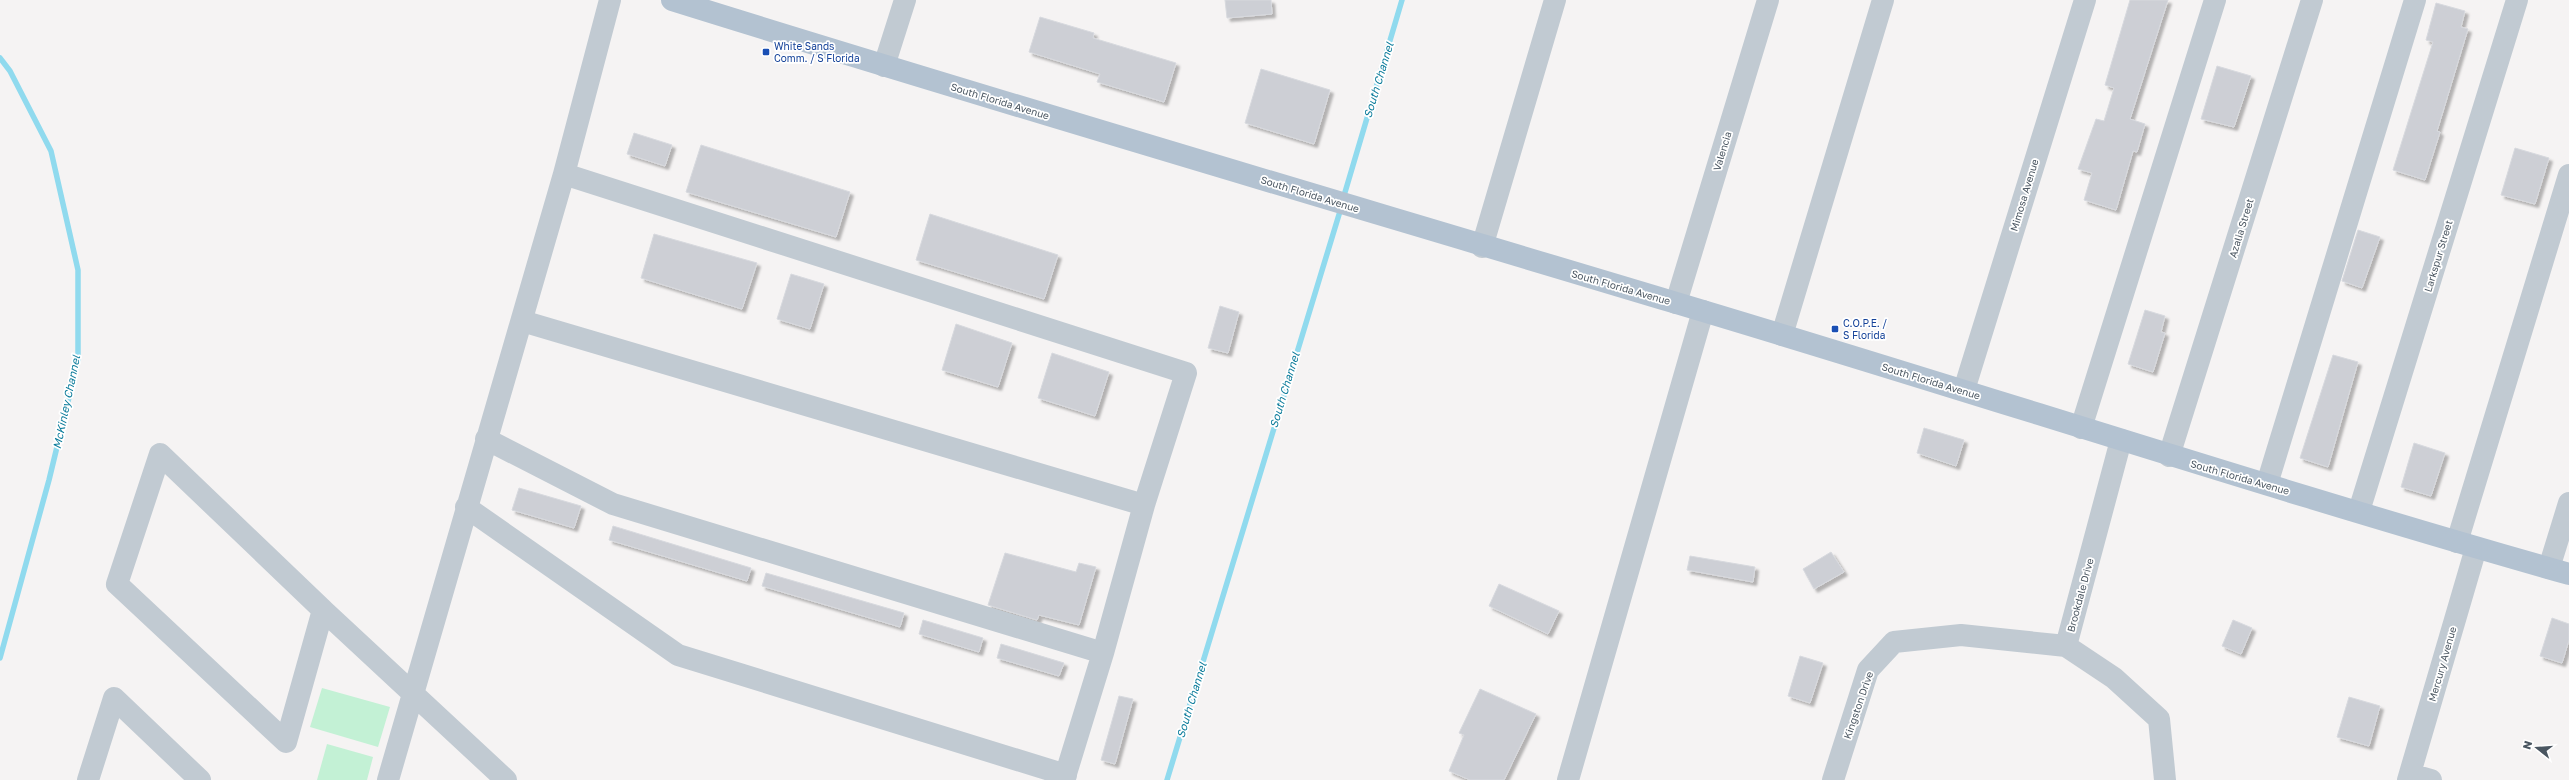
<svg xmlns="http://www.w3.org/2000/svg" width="2569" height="780" font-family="'Golos Text',sans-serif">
  <defs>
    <filter id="shadow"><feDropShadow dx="3.5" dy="3.5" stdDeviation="1" flood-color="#0004"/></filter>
  </defs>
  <rect width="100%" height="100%" fill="#f5f3f3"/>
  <path fill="#c3f1d5" d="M322,688l68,19 -12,40 -68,-20z
    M327,744l46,13 -6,23h-50z"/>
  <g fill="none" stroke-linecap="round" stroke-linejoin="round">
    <path stroke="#90daee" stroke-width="5.5" d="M0,58l10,13 41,80 27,119v90l-29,120 -49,178
      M1343,199l59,-199
      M1167,780l174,-572"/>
  </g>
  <path fill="#cdcfd5" stroke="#d7d9de" filter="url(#shadow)" d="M1225,0h46l1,14 -45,4z
    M2130,0h38l-38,119 15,5 -8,28 -4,-1 -17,59 -32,-10 8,-27 -14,-4 18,-50 8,2 10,-33 -9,-3z
    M2436,3l29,8 -4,16 7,2 -31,102 3,1 -15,48 -32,-10 40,-128 -7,-2z
    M1040,17l54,16 -1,5 83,25 -12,39 -67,-20 3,-8 -71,-22z
    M2217,66l34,10 -17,51 -33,-8z
    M1261,69l69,21 -16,54 -69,-21z
    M634,133l38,12 -7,21 -38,-12z
    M701,145l149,47 -14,45 -150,-45z
    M2515,148l34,10 -14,46 -34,-9z
    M930,214l128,41 -14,44 -128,-39z
    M2358,230l22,7 -18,51 -20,-7z
    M654,234l103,29 -15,46 -101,-31z
    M791,274l33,10 -14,45 -33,-10z
    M1220,306l19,6 -11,41 -20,-5z
    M2145,310l20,6 -4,16 4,1 -12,39 -25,-8z
    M956,324l56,19 -14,44 -56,-17z
    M1052,353l57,19 -14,44 -57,-18z
    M2333,355l25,7 -30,105 -28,-9z
    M1924,428l40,12 -8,26 -39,-13z
    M2414,443l31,10 -14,43 -30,-9z
    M519,488l62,18 -7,22 -62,-18z
    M613,526l138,42 -4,13 -138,-41z
    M1831,552l13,20 -30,17 -11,-20z
    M1005,553l71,19 3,-9 17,4 -17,58 -40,-10 -2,5 -49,-15z
    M1690,556l65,11 -2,15 -66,-12z
    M766,573l138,40 -4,14 -138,-41z
    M1499,584l60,27 -11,23 -59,-28z
    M2552,618l17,6v16l-7,23 -22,-7z
    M923,620l60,18 -4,14 -60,-18z
    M2233,620l19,8 -11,26 -19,-8z
    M1001,644l63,19 -5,13 -62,-18z
    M1800,656l23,7 -13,40 -22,-7z
    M1480,689l56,25 -32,66h-34l-21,-9 15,-36 -5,-2z
    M1119,696l14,3 -18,65 -14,-4z
    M2349,697l31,9 -11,40 -32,-9z"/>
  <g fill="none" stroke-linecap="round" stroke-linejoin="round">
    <path stroke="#c1cad2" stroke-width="22" d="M884,66l21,-66
      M564,174l622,199 -42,132
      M1482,247l73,-247
      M1676,303l92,-303
      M522,321l622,184 -41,148 -39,127
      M1782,335l101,-335
      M1964,390l121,-390
      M2081,428l134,-428
      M486,439l127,65 490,149
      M2121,440l-55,206 48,32 45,41 6,61
      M160,454l163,156 -37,132 -169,-158z
      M2169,456l143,-456
      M2267,484l148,-484
      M466,507l212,148 388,120
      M2359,511l158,-511
      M2457,542l112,-367
      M2549,568l20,-65
      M323,610l183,170
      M2410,774l21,6
      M88,780l26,-82 86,82
      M388,780l176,-606 46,-174
      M1568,780l135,-469
      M1833,780l35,-110 26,-28 67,-7 105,11
      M2408,780l68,-232"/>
    <path stroke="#b3c2d1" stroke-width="22" d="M672,0c333,104 668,202 1001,302 299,89 596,187 896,272"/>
  </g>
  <g fill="#1a4fb4" stroke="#fff" stroke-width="1.5">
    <rect x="762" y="48" width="8" height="8" rx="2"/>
    <rect x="1831" y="325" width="8" height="8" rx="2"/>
  </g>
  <g text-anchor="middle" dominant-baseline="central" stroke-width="3.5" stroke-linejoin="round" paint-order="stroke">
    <g font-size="10" fill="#164399" stroke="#fff" text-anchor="start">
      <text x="774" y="46">White Sands<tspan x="774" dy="12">Comm. / S Florida</tspan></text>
      <text x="1843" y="323">C.O.P.E. /<tspan x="1843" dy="12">S Florida</tspan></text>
    </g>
    <g font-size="10" fill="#4a5661" stroke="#fff">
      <text transform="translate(1000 101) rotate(17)">South Florida Avenue</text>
      <text transform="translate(1722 151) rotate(-73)">Valencia</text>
      <text transform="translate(1310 194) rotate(17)">South Florida Avenue</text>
      <text transform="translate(2024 195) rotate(-73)">Mimosa Avenue</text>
      <text transform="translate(2241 228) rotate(-73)">Azalia Street</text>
      <text transform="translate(2438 256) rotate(-73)">Larkspur Street</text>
      <text transform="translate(1621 287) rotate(16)">South Florida Avenue</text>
      <text transform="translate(1931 381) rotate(17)">South Florida Avenue</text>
      <text transform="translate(2240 477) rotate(16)">South Florida Avenue</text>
      <text transform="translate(2080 595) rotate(-75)">Brookdale Drive</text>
      <text transform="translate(2442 664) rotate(-74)">Mercury Avenue</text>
      <text transform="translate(1858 705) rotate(-71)">Kingston Drive</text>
    </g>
    <g font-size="11" font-style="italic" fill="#0c7c9b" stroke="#fff">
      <text transform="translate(1378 80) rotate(-73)">South Channel</text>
      <text transform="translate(1284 390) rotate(-73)">South Channel</text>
      <text transform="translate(66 402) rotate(-78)">McKinley Channel</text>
      <text transform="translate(1191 700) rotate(-73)">South Channel</text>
    </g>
  </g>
  <g transform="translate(2537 748) rotate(287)" stroke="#ffffff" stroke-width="3" paint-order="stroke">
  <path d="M0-3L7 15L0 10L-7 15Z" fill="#4a5661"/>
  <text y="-6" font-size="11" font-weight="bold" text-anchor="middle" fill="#4a5661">N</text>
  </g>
</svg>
